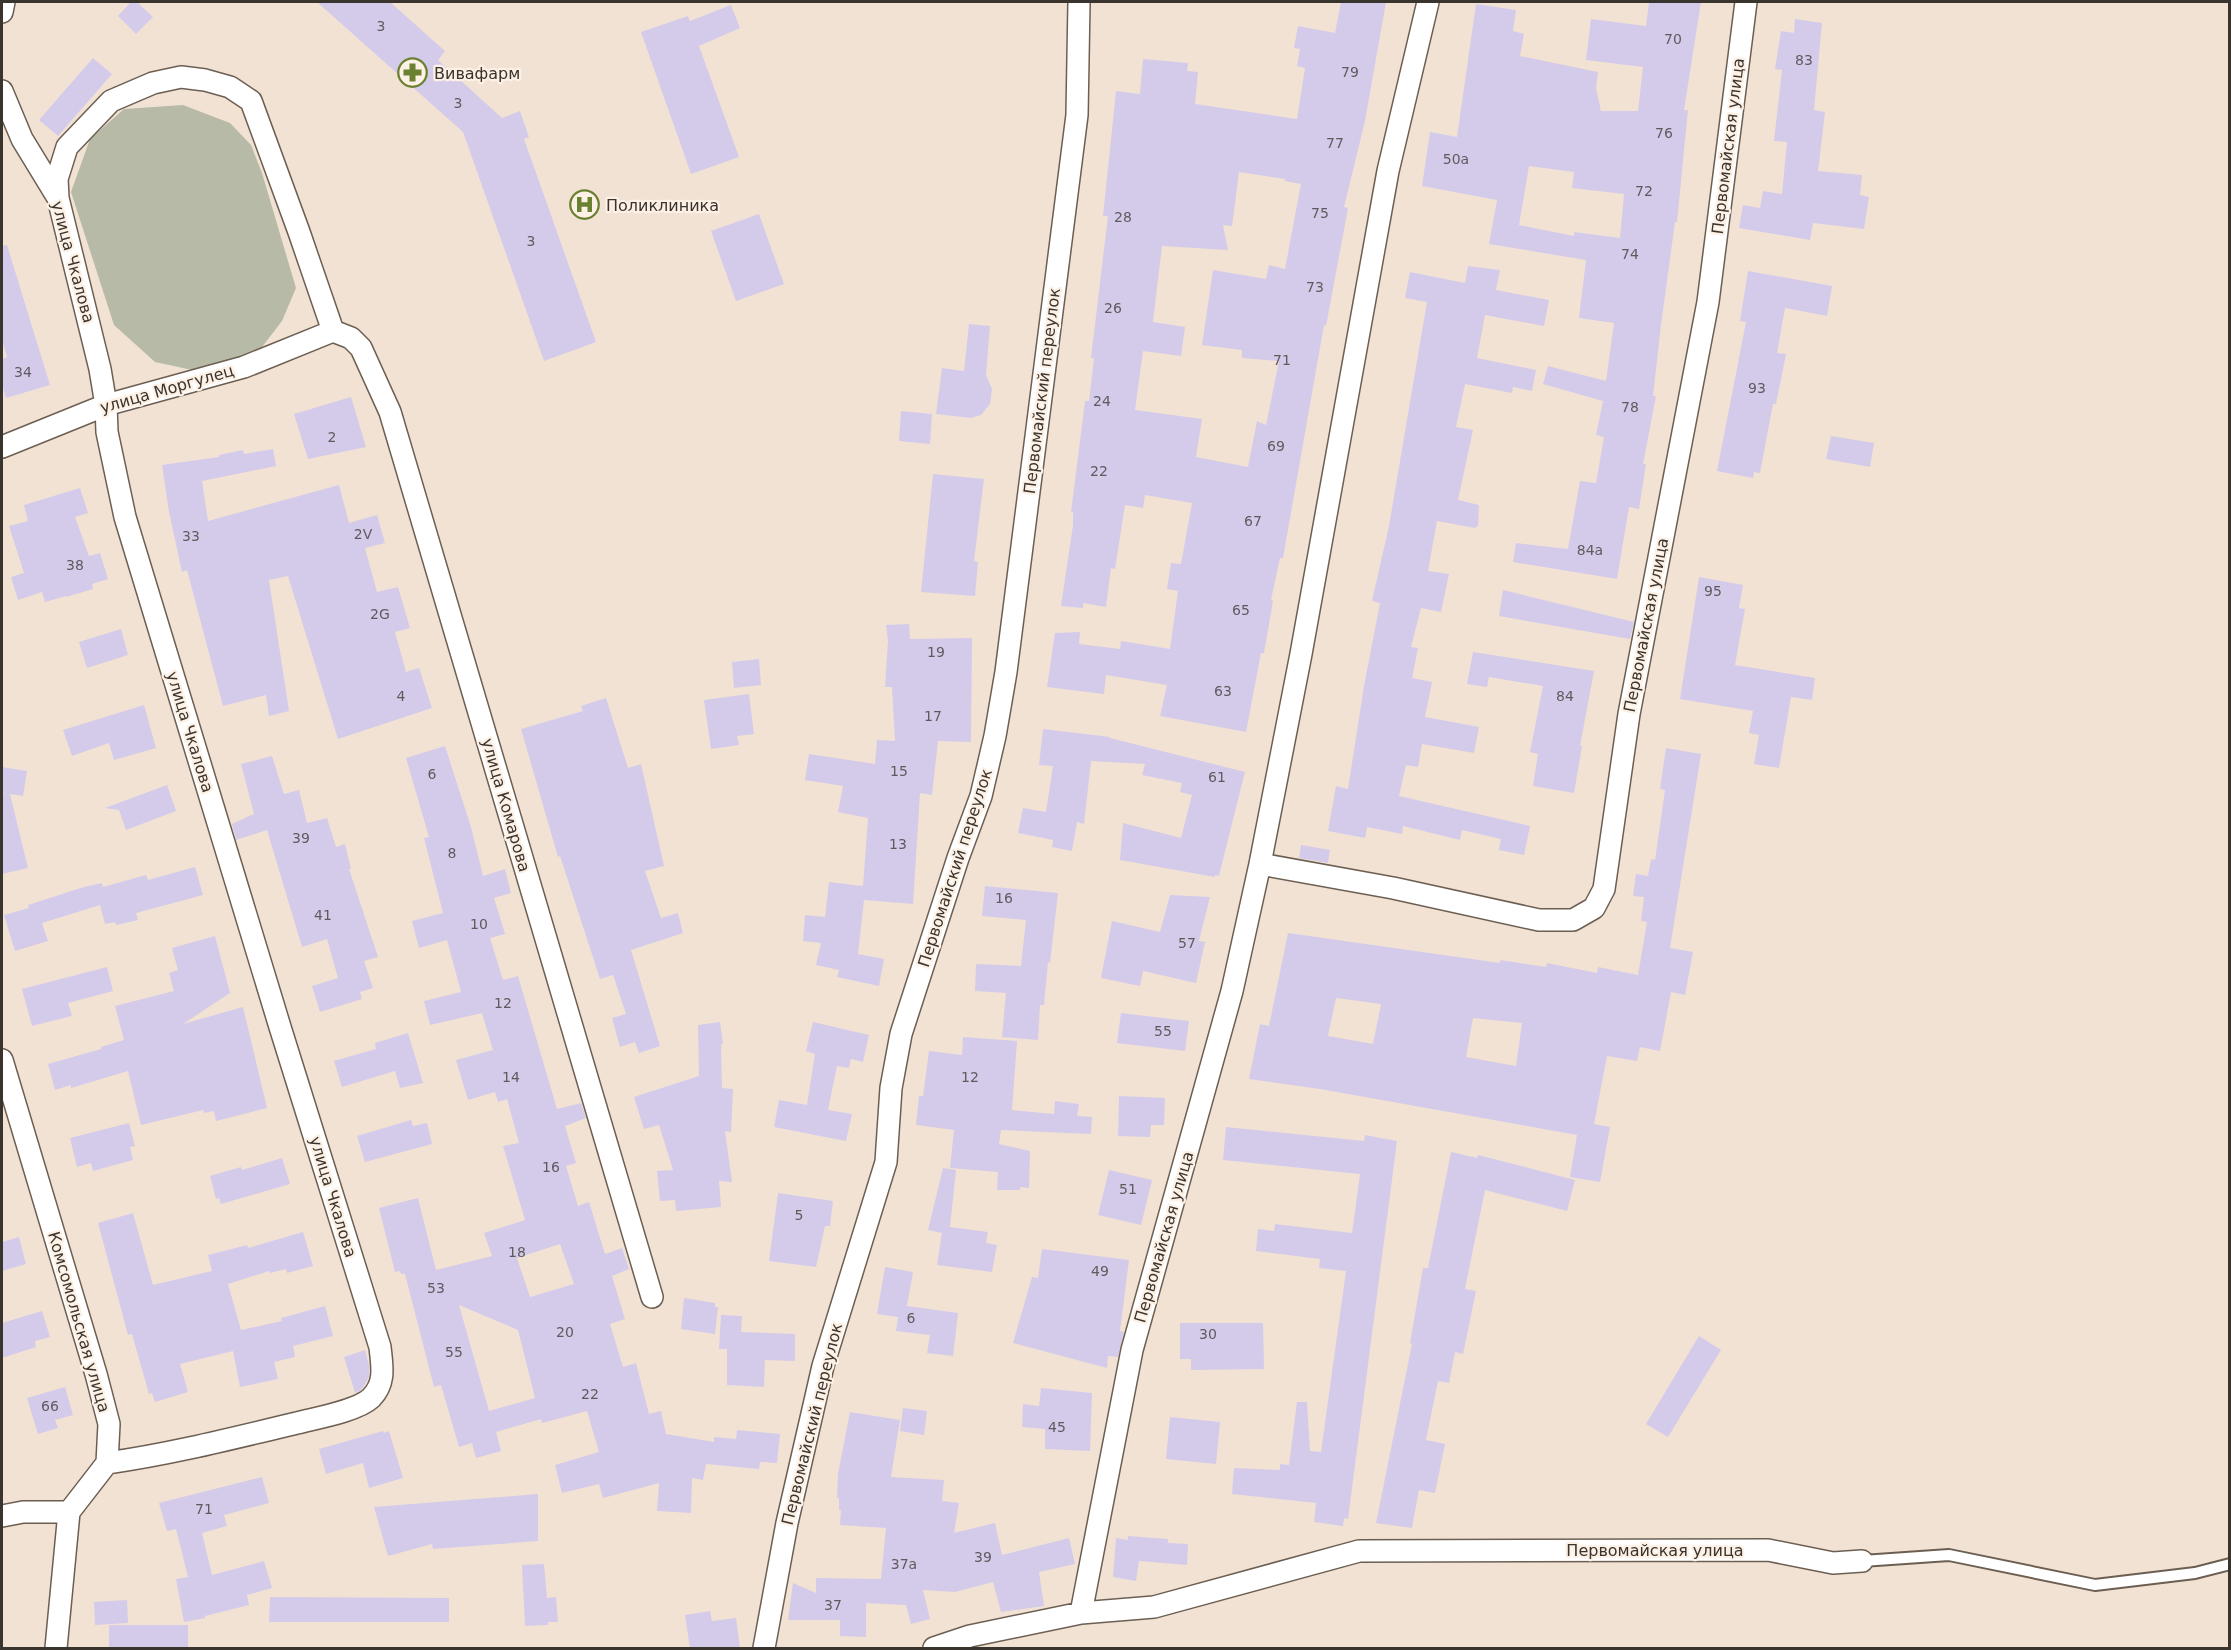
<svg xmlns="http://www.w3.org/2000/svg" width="2231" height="1650" font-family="'DejaVu Sans',sans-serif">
  <rect width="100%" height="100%" fill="#f2e2d4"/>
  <path fill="#b7baa6" d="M183,105l47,18 21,22 11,28 34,115 -14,33 -20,26 -23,12 -42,12 -42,-9 -41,-37 -43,-133 19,-53 34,-30z"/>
  <path fill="#d4cbea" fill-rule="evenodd" d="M131,2h6l16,15 -17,17 -18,-18z
    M317,2h73l55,49 -7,9 64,58 18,-7 9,26 -5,2 72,203 -52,19 -81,-229z
    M1341,2h45l-21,119 -21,86 4,1 -22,118 -2,-1 -41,233h-3l-9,42 2,1 -9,52h-3l-15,79 -86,-16 7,-31 -61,-10 -2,19 -57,-7 8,-54 25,-1 -1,12 41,5 1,-8 49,8 8,-58 -11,-2 4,-26 10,1 11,-61 -47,-8 -2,13 -18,-3 -10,64 -4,-1 -5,39 -23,-4v5l-22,-2 12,-81v-13h-2l8,-63 6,-48h4l5,-43h-3l17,-142h-5l13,-125 24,3 3,-35 45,4 -1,8 11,1 -3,32 102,15 8,-51 -8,-2 3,-17 -6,-1 4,-22 37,7zM1239,172l46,7v2l16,3 -16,85 -16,-4 -3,14 -53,-9 -11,75 40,5v8l37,3 -13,64 -9,-4 -9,46 -52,-10 6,-38 -67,-9 8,-59 38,5 4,-29 -32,-5 9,-76 66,4 -5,-25 9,1z
    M1649,2h52l-17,108h4l-11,112h-2l-14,103 -8,71h3l-13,68h3l-7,45 -10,-2 -12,72 -104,-17 3,-19 52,6 12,-68 16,2 8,-46 -8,-2 7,-34 -60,-17 5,-18 58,15 8,-58 -35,-5 7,-58 -97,-16 8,-44 -75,-14 8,-54 27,5 19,-133 40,6 -3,21 11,3 -4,22 78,16 -2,16 5,23h37l5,-44 -57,-7 5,-41 55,7zM1529,166l45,6 -2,16 52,6 -4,44 -46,-6v4l-55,-11z
    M731,5l9,23 -41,18 40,111 -48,17 -50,-142 47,-16 2,5z
    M1795,19l27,4 -8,87 11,2 -7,59 44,4 -2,20 9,2 -5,32 -51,-6 -3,17 -71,-12 4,-23 17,3 3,-17 19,3 5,-52 -13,-1 8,-71 -7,-1 6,-38 13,2z
    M93,58l19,16 -54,62 -19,-16z
    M759,214l25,70 -48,17 -25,-70z
    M7,245l43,140 -44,13 -4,-14v-25l5,-2 -5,-17v-94z
    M1468,266l32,4 -4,20 53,10 -5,26 -59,-11 -8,43 59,12 -4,21 -19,-4 -1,6 -47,-9 -9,43 17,3 -15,70 21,5 -1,21 -3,2 -38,-7 -9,50 21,3 -8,38 -20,-4 -10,39 7,1 -6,30 20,4 -7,35 54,10 -5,26 -52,-9 -4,23 -12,-2 -7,31 131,30 -6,29 -25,-5 2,-11 -39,-9 -2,10 -57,-14 -1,8 -35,-7 -2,11 -37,-7 8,-45 12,3 16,-103 16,-83 -8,-2 17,-75 38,-224 -22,-4 5,-26 55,11z
    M1748,271l84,15 -5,30 -42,-8 -8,45 9,1 -10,50h-3l-13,69 -6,-1 -1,6 -36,-7 29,-149 -6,-1z
    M969,324l21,2 -4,49 6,14 -2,15 -9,11 -10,3 -35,-4 6,-46 22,3z
    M351,397l15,50 -58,12 -14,-45z
    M901,411l31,3 -2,30 -31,-3z
    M1831,436l43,7 -4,24 -44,-8z
    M273,449l3,17 -74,15 6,40 131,-36 10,38 28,-8 8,28 -20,5 12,44 21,-5 12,41 -15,4 11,40 13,-4 13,40 -94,31 -50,-163 -19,4 20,131 -20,5 -3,-21 -43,11 -36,-136 -5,2 -13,-60 -7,-47 57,-8v-2l24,-5 1,4z
    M933,474l51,5 -10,82 4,1 -3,34 -54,-4z
    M80,488l8,25 -13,4 14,39 11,-3 8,26 -16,5 1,5 -27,8v-1l-21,6 -3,-10 -24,8 -7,-23 13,-4 -15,-47 19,-5 -4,-16z
    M1699,577l44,8 -4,23 6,1 -10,56 80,13 -3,22 -21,-3 -12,71 -25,-4 5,-29 -10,-2 4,-22 -73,-12z
    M1503,590l131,32 -4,17 -131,-23z
    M909,624l1,15 62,-1 -1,104 -33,-1 -6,54 -12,-2 -7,111 -49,-4 -6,54 26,5 -5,27 -42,-9 2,-7 -23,-5 5,-22 -18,-2 2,-26 20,2 4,-35 34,4 5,-68 -30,-6 5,-26 -38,-6 4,-26 66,10 2,-24 18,1 -3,-54h-7l3,-46 -2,-16z
    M121,629l7,26 -41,13 -8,-26z
    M1473,652l121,19 -14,75h2l-8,47 -41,-7 5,-32 -8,-2 13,-66 -54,-9 -2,10 -20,-3z
    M759,659l2,26 -27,3 -2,-26z
    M749,694l5,40 -17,2 2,9 -28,4 -7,-49z
    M606,698l22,70 13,-4 23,102 -19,5 16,47 17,-5 5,20 -52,17 29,96 -21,7 -4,-11 -15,5 -8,-29 14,-4 -13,-39 -13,4 -40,-123 -2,1 -37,-128 62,-18 -2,-5z
    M144,705l12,43 -42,12 -5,-17 -37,13 -9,-26z
    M1043,729l67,8v1l135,34 -26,104 -4,-1v2l-95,-17 3,-37 58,15 11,-43 -12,-3 2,-9 -40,-8 3,-11 -54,-3 -7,63 -7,-2 -5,29 -20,-4 1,-7 -35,-7 5,-25 23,4 7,-46 -14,-1z
    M445,746l26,81 12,49 22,-7 6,24 -17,5 11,36 -15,4 13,42 15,-4 39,133 24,-6 5,15 -21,8 11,37 -10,3 12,40 11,-4 16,52 17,-6 7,21 -17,7 13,43 -15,5 13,43 13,-4 13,51 12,-3 5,23 48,8v-5l22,2 1,-9 43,4 -3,29 -17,-1 -1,7 -53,-5 -3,16 -11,-2 -1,35 -34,-2 2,-28 -56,15 -4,-14 -37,9 -7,-28 44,-13 -12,-41 -45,12 -1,-4 -45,13 5,19 -25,7 -4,-15 -13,4 -18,-62 -7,2 -29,-113h-4l-1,-3 -5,1 -16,-64 39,-10 18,72 56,-14 -8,-23 41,-13 -22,-74 16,-3 -12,-44 -9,3 -3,-10 -27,8 -12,-40 37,-10 -11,-37 -52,12 -6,-24 37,-9 -14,-52 -28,8 -7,-27 31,-8 -19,-75 5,-1 -23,-79zM560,1244l14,40 -44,13 -13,-39zM459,1305l59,25 17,68 -46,13z
    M1666,748l35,6 -31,194 23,4 -8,43 -14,-3 -11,59 -20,-4 -3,14 -30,-5 -13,68 16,3 -10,55 -30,-5 7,-42 -257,-46 -71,-10 11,-55 9,2 19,-93 212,30v-3l46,7 1,-4 50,10 1,-6 40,8 9,-53 -6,-1 3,-24 -11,-1 3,-22 12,2 3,-17 4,1 10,-70 -5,-1zM1336,998l45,6 -8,40 -45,-8zM1473,1018l49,5 -6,43 -50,-9z
    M272,756l12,38 15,-4 8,33 20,-5 9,29 9,-3 6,25h-2l29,88 -14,4 9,27 -13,4 2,7 -42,13 -8,-26 26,-8 -11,-39 -25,8 -35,-117 -31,10 -4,-16 22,-10 -13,-50z
    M2,767l25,4 -4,25 -13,-2 18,74 -26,6v-80h4l-4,-1z
    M167,785l9,26 -50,19 -7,-20 -14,-2z
    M1301,845l29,5 -2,13 -29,-5z
    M195,867l8,28 -67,18 2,7 -22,5 -1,-3 -10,2 -5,-19 -58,18 6,18 -33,10 -11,-36 25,-7 -1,-3 56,-18 18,-4 1,4 43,-12 2,5z
    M985,886l73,7 -8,70 -2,-1 -4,43h-4l-2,35 -36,-3 4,-44 -31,-2 1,-27 45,2 5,-46 -44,-4z
    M1170,895l40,2 -11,44 6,1 -9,41 -53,-12 -3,15 -39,-8 11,-57 48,11z
    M215,936l15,57 -47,31 60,-17 24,101 -51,13 -2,-10 -10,2 -1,-3 -62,15 -13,-54 -57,17v-3l-16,5 -7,-26 53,-15v-2l23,-7 -9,-34 59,-15 -5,-18 9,-3 -6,-22z
    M107,967l6,24 -45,12 4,13 -40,10 -10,-37z
    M1121,1013l68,8 -4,30 -68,-8z
    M720,1022l3,22h-2l1,44 11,1 -2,43 -6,-1 7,51 -13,-1 2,26 -45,4 -1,-11 -15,1 -3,-30 16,-1 -14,-45 -15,4 -10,-32 65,-21 -1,-51z
    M813,1022l56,13 -6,27 -12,-3 -2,9 -12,-2 -9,44 24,4 -6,27 -72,-14 5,-27 28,5 8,-51 -9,-3z
    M408,1033l15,50 -23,5 -5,-17 -53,16 -8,-26 42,-12 -1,-6z
    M963,1037l54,4 -5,69 42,4 1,-13 24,3 -2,12 15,1 -1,17 -90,-4 -2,14 31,7 -1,37 -9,-1v3h-23l1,-18 -48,-4 4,-38 -38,-5 3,-29h4l6,-45 33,4z
    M1119,1096l46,2 -1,27h-13l-1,12 -32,-1z
    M411,1120l2,6 14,-3 5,21 -67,18 -8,-26z
    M129,1123l6,23 -5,1 3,13 -40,11 -2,-8 -14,4 -7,-29z
    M1226,1127l138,14 1,-6 32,6 -49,378 -4,-1 -1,8 -29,-4 2,-19 -84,-9 2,-26 46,2v-6l9,1 8,-63h10l3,49 11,1 25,-181 -27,-3 1,-9 -64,-8 2,-22 16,2 1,-7 77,9 8,-59 -137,-14z
    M1451,1152l26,6 1,-3 97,25 -8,31 -82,-21 -20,99 11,2 -13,63 -8,-2 -6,31 -11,-2 -12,59 19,4 -10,49 -16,-3 -7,38 -36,-5 36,-179 -2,-1 13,-75h5z
    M282,1158l8,26 -69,20 -2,-6 -3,1 -6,-23 31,-9 1,3z
    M943,1168l13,2 -6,57 38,5 -2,11 11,2 -5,27 -55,-7 5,-32 -14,-3z
    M1109,1170l43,10 -11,45 -43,-10z
    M778,1193l55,8 -3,25h-5l-9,41 -47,-6z
    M133,1213l20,72 59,-14 -4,-16 39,-10 1,3 55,-16 10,34 -26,7 -1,-4 -16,4 -1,-2 -41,13 13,46 41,-9 -1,-3 44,-12 8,30 -40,10 2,11 -21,5 4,17 -38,8 -7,-36 -53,13 8,28 -33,10 -3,-9 -3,1 -17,-60 -4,1 -30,-112z
    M19,1237l7,27 -24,7v-29z
    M1042,1249l87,11 -9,71 4,1 -6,25 -10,-1 -1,12 -94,-25 19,-66 6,1z
    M885,1267l28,5 -6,34 51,7 -5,43 -26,-3 3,-18 -34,-4 2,-14 -21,-3z
    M684,1298l31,5v4h3l-3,27 -34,-5z
    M42,1311l8,26 -15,4 1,6 -34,11v-35z
    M721,1315l21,1 -1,16 54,2v27l-30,-1 -1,27 -37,-2v-36h-8z
    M1180,1323h83l1,46 -73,1v-11h-11z
    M1699,1336l22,14 -53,87 -22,-13z
    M365,1350l4,15v12l-7,12 -7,4 -11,-36z
    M65,1387l8,28 -18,5 3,8 -20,6 -11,-36z
    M1041,1388l51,5 -2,58 -45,-2v-20l-23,-2 1,-23 16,2z
    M903,1408l24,3 -3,24 -24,-4z
    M850,1412l50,8 -9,57 53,3 -2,21 17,2 -5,30 41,-10 7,32 67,-17 6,26 -36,8 5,34 -43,6 -8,-30 -38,10 -32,-2 7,29 -19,5 -5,-19 -40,-2v34l-26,-1v-16h-52l5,-37 23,10v-15l65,1 5,-51 -46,-3 1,-15h-2v-12h-2l1,-24z
    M1170,1417l50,5 -4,42 -50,-5z
    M383,1431l1,2 5,-2 14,47 -34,10 -6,-25 -37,11 -7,-25z
    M262,1477l7,26 -45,12 3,11 -25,7 10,42 52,-14 8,27 -25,7 2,10 -44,11v2l-21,4 -8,-43 12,-2 -12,-48 -9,2 -8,-28z
    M538,1494v47l-105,8 -1,-5 -44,12 -14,-49z
    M1128,1536l40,3v4l20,1 -1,21 -48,-4 -3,20 -23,-4 3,-39 12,2z
    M544,1564l3,34 9,-1 2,25h-10v3l-23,1 -3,-61z
    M270,1597l179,1v24h-180z
    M127,1600l1,23 -33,2 -1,-23z
    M710,1611l2,10 24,-3 4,30h-50l-5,-33z
    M109,1625h79v23h-79z"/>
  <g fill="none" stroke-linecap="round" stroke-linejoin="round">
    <defs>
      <path id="service" d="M1862,1561l87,-6 146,30 100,-12 35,-9"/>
      <path id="minor" d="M2,12l2,-10
        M2,91l20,48 36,59 42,171 6,36 1,27 18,85 155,510 100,320c2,19 6,36 -9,51 -14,13 -55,20 -74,25 -63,15 -126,31 -190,40
        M58,198l-1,-19 10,-32 44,-46 42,-18 28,-6 24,3 25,7 21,14 48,131 34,99
        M333,331l18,7 10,10 29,64 262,885
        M2,447l104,-42 138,-38 89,-36
        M1260,864l133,24 146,32h34l21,-12 10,-19 25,-175 79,-412 38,-300
        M2,1060l94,314 13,50 -2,39 -38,49 -13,136
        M2,1516l21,-4h46
        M1081,1613l51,-263 100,-359 28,-127 41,-210 87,-483 40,-169
        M764,1648l23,-125 36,-157 63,-204 5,-74 10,-54 57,-176 23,-62 14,-60 11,-64 71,-557 2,-113
        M934,1648l36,-12 111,-23 73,-6 205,-56 409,-1 65,13 29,-2"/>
    </defs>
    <use href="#service" stroke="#6c5f52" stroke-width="14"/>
    <use href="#minor" stroke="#6c5f52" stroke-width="24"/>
    <use href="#service" stroke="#fff" stroke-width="10"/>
    <use href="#minor" stroke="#fff" stroke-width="21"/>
  </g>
  <defs>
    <symbol id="pharmacy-ring" viewBox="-11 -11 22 22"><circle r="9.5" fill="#fdf0e4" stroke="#6b8132" stroke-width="1.5"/><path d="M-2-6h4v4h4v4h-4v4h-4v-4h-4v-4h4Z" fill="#6b8132"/></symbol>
    <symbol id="hospital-ring" viewBox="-11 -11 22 22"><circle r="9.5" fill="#fdf0e4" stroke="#6b8132" stroke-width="1.5"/><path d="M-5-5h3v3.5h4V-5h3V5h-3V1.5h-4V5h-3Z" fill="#6b8132"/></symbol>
  </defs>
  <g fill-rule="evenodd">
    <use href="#pharmacy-ring" x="396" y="56" width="33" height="33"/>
    <use href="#hospital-ring" x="568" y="188" width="33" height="33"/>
  </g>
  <g text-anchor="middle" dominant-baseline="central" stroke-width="4.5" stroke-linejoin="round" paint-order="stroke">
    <g font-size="14" fill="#605a5e">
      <text x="381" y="26">3</text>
      <text x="1673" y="39">70</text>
      <text x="1804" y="60">83</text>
      <text x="1350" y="72">79</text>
      <text x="458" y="103">3</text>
      <text x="1664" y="133">76</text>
      <text x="1335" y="143">77</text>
      <text x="1456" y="159">50а</text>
      <text x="1644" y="191">72</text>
      <text x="1320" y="213">75</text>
      <text x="1123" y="217">28</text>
      <text x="531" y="241">3</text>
      <text x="1630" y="254">74</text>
      <text x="1315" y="287">73</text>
      <text x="1113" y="308">26</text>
      <text x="1282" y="360">71</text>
      <text x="23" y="372">34</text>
      <text x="1757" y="388">93</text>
      <text x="1102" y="401">24</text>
      <text x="1630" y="407">78</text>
      <text x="332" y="437">2</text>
      <text x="1276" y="446">69</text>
      <text x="1099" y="471">22</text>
      <text x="1253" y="521">67</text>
      <text x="363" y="534">2V</text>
      <text x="191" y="536">33</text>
      <text x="1590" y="550">84а</text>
      <text x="75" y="565">38</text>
      <text x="1713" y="591">95</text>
      <text x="1241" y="610">65</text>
      <text x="380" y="614">2G</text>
      <text x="936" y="652">19</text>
      <text x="1223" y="691">63</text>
      <text x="401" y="696">4</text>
      <text x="1565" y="696">84</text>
      <text x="933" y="716">17</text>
      <text x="899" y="771">15</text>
      <text x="432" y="774">6</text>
      <text x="1217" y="777">61</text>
      <text x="301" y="838">39</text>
      <text x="898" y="844">13</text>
      <text x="452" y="853">8</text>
      <text x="1004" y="898">16</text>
      <text x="323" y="915">41</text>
      <text x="479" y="924">10</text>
      <text x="1187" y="943">57</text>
      <text x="503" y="1003">12</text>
      <text x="1163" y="1031">55</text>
      <text x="511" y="1077">14</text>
      <text x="970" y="1077">12</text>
      <text x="551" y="1167">16</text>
      <text x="1128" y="1189">51</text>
      <text x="799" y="1215">5</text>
      <text x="517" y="1252">18</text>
      <text x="1100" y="1271">49</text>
      <text x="436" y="1288">53</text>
      <text x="911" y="1318">6</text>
      <text x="565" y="1332">20</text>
      <text x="1208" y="1334">30</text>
      <text x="454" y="1352">55</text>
      <text x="590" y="1394">22</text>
      <text x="50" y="1406">66</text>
      <text x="1057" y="1427">45</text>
      <text x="204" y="1509">71</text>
      <text x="983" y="1557">39</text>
      <text x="904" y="1564">37а</text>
      <text x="833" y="1605">37</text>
    </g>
    <g font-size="16" fill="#3a342f" stroke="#fdf0e4" text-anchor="start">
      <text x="434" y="73">Вивафарм</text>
      <text x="606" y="205">Поликлиника</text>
    </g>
    <g font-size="16" fill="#3a342f" stroke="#fdf0e4">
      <text transform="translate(1728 146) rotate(-83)">Первомайская улица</text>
      <text transform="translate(73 262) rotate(75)">улица Чкалова</text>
      <text transform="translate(167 389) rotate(-16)">улица Моргулец</text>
      <text transform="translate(1042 391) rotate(-83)">Первомайский переулок</text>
      <text transform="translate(1646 625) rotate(-79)">Первомайская улица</text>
      <text transform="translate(190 732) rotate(73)">улица Чкалова</text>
      <text transform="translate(506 805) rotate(74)">улица Комарова</text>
      <text transform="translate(955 868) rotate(-72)">Первомайский переулок</text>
      <text transform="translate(333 1197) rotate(73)">улица Чкалова</text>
      <text transform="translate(1164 1237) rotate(-74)">Первомайская улица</text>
      <text transform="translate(79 1322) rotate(74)">Комсомольская улица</text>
      <text transform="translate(812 1424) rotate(-76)">Первомайский переулок</text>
      <text x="1655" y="1550">Первомайская улица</text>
    </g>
  </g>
  <rect width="2231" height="1650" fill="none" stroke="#3a342f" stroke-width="6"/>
</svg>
